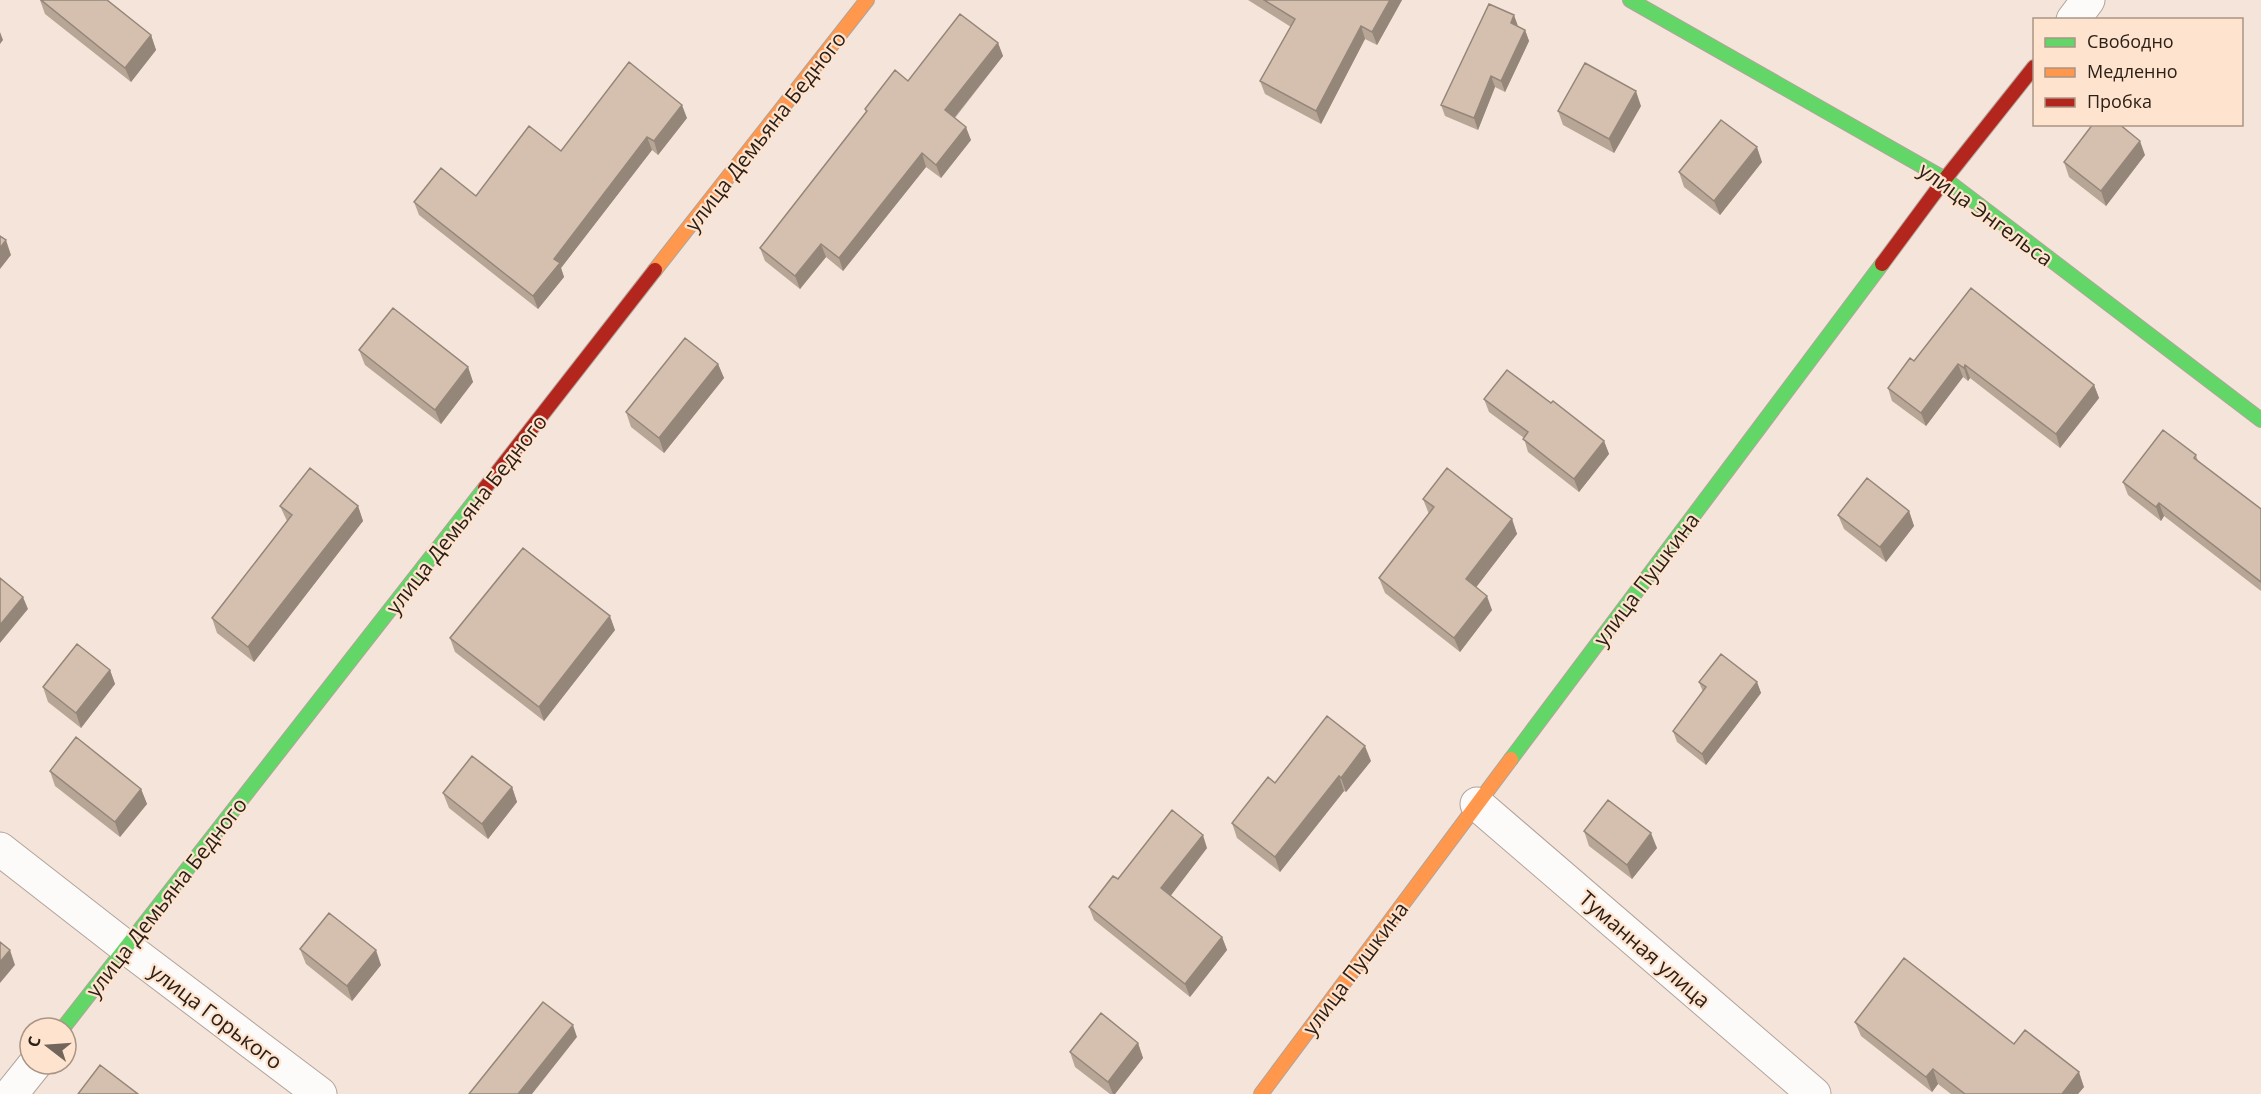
<svg xmlns="http://www.w3.org/2000/svg" width="2261" height="1094" font-family="'Open Sans',sans-serif">
  <rect width="100%" height="100%" fill="#f4e4da"/>
  <g fill="none" stroke-linecap="round" stroke-linejoin="round">
    <defs>
      <path id="street" d="M2073,20l15,-20
        M1477,804l337,290
        M0,849l127,99 193,146
        M11,1094l24,-30"/>
      <path id="fast" d="M1630,0l315,179 316,241
        M1511,759l371,-495
        M63,1028l422,-540"/>
      <path id="slow" d="M655,270l212,-270
        M1261,1094l250,-335"/>
      <path id="jam" d="M1882,264l63,-85 89,-112
        M485,488l170,-218"/>
    </defs>
    <use href="#street" stroke="#b0a49b" stroke-width="35"/>
    <use href="#fast" stroke="#b0a49b" stroke-width="16"/>
    <use href="#slow" stroke="#b0a49b" stroke-width="16"/>
    <use href="#jam" stroke="#b0a49b" stroke-width="16"/>
    <use href="#street" stroke="#fdfbf9" stroke-width="33"/>
    <use href="#fast" stroke="#63d668" stroke-width="14"/>
    <use href="#slow" stroke="#ff974d" stroke-width="14"/>
    <use href="#jam" stroke="#b3261e" stroke-width="14"/>
  </g>
  <path fill="#b7a596" d="M40,0h67l44,35 5,15 -25,32 -86,-68z
    M1248,0h154l-25,45 -12,-6 -44,85 -56,-30 -5,-13 31,-54z
    M1518,27l7,3 4,11 -24,51 -10,-5 -17,43 -33,-14 -4,-11z
    M998,43l5,13 -48,62 16,22 -30,38 -15,-11 -83,104 -17,-14 -26,32 -35,-28 -5,-13 106,-135 -1,-4 43,-28z
    M1641,106l-27,47 -51,-28 -5,-14z
    M687,118l-29,37 -6,-5 -91,118 3,9 -26,32 -119,-94 -5,-13 62,-6z
    M2145,155l-39,51 -37,-29 -5,-15z
    M1762,162l-42,53 -36,-28 -5,-15z
    M1971,288l123,97 5,13 -39,50 -90,-70 -2,3 -5,-4 -37,49 -34,-25 -4,-13 26,-27z
    M359,350l109,17 5,15 -32,42 -76,-59z
    M718,364l6,14 -60,75 -33,-26 -5,-15z
    M1484,399l67,4 53,38 5,13 -30,38 -51,-40 -4,-14 -35,-26z
    M2196,455l2,6 63,48v82l-97,-75 -3,5 -33,-26 -5,-13z
    M1423,499l89,20 5,15 -41,53 16,23 -32,42 -75,-59 -6,-15 50,-64z
    M280,506h78l5,15 -109,141 -37,-29 -5,-15 75,-97z
    M1909,511l5,15 -28,36 -42,-33 -6,-14z
    M615,630l-71,91 -89,-69 -5,-14z
    M110,670l5,14 -34,44 -33,-26 -5,-15z
    M1699,682h58l4,11 -55,72 -29,-23 -4,-11 30,-39z
    M1371,761l-25,31 -2,-1 -64,81 -43,-34 -5,-15z
    M50,771l91,18 6,15 -27,33 -65,-51z
    M512,787l5,15 -29,37 -39,-31 -6,-15z
    M1584,831l73,17 -25,31 -43,-33z
    M1207,848l-37,48 52,41 5,13 -37,47 -96,-77 -5,-13 29,-28z
    M300,949l81,16 -29,36 -46,-37z
    M1855,1022l159,22 70,43 -6,7h-127l-13,-10 -6,8 -71,-56z
    M1138,1043l5,15 -28,36h-5l-35,-27 -5,-15z"/>
  <path fill="#95867a" d="M1390,0h12l-25,45 -5,-13z
    M1514,15l4,11 -7,-3z
    M1361,26l4,13 -44,85 -5,-13z
    M1525,30l4,11 -24,51 -4,-11z
    M0,32l3,8 -3,4z
    M151,35l5,15 -25,32 -6,-14z
    M998,43l5,13 -53,67 -5,-13z
    M1491,76l4,11 -17,43 -4,-12z
    M1636,91l5,15 -27,47 -5,-14z
    M682,105l5,13 -29,37 -4,-14z
    M966,127l5,13 -30,38 -5,-13z
    M647,137l5,13 -91,118 3,9 -26,32 -5,-13 21,-37z
    M2140,141l5,14 -39,51 -5,-15z
    M1757,147l5,15 -42,53 -6,-14z
    M922,153l4,14 -83,104 -4,-13z
    M6,240l5,15 -11,14v-21z
    M821,244l5,13 -26,32 -5,-13z
    M718,364l6,14 -60,75 -5,-15z
    M1958,364l5,13 -37,49 -5,-13z
    M1965,365l5,13 -2,3 -4,-13z
    M468,367l5,15 -32,42 -6,-14z
    M2094,385l5,13 -39,50 -4,-14z
    M1604,441l5,13 -30,38 -5,-13z
    M2159,503l5,13 -3,5 -5,-14z
    M358,506l5,15 -109,141 -6,-15z
    M1909,511l5,15 -28,36 -6,-15z
    M1512,519l5,15 -46,60 -5,-15z
    M1487,596l5,14 -32,42 -6,-14z
    M23,597l5,12 -28,34v-18z
    M610,616l5,14 -71,91 -5,-14z
    M110,670l5,14 -34,44 -5,-15z
    M1757,682l4,11 -55,72 -4,-11z
    M1365,746l6,15 -25,31 -5,-14z
    M1339,776l5,15 -64,81 -5,-15z
    M512,787l5,15 -29,37 -6,-15z
    M141,789l6,15 -27,33 -5,-15z
    M1651,833l6,15 -25,31 -5,-14z
    M1203,835l4,13 -41,54 -5,-14z
    M1222,937l5,13 -37,47 -5,-13z
    M10,950l5,15 -15,18v-21z
    M376,950l5,15 -29,36 -5,-15z
    M573,1025l4,12 -45,57h-14z
    M1138,1043l5,15 -28,36h-2l-5,-12z
    M1933,1069l5,15 -6,8 -6,-15z
    M2079,1072l5,15 -6,7h-16z"/>
  <path fill="#d5c0af" stroke="#95867a" stroke-width="1.5" d="M41,0h66l44,35 -26,33z
    M1264,0h126l-18,32 -11,-6 -45,85 -56,-30 35,-62z
    M1489,4l25,11 -3,8 14,7 -24,51 -10,-5 -17,42 -33,-13z
    M960,14l38,29 -53,67 21,17 -30,38 -14,-12 -83,105 -18,-14 -26,32 -35,-28 107,-137 -2,-2 30,-39 13,11z
    M629,62l53,43 -28,36 -7,-4 -93,122 6,4 -27,33 -119,-94 27,-34 35,28 53,-70 32,25z
    M1585,63l51,28 -27,48 -51,-28z
    M1721,120l36,27 -43,54 -35,-29z
    M2093,124h26l21,17 -39,50 -37,-29z
    M0,236l6,4 -6,8z
    M1971,288l123,97 -38,49 -91,-69 -1,3 -6,-4 -37,49 -33,-25 22,-30 4,3z
    M393,308l75,59 -33,43 -76,-60z
    M685,338l33,26 -59,74 -33,-26z
    M1507,370l44,33 2,-2 51,40 -30,38 -51,-40 5,-7 -44,-33z
    M2163,430l33,25 -2,3 67,51v73l-102,-79 -3,4 -33,-25z
    M310,468l48,38 -110,141 -36,-29 80,-103 -12,-9z
    M1447,468l65,51 -46,60 21,17 -33,42 -75,-60 55,-71 -11,-8z
    M1867,478l42,33 -29,36 -42,-32z
    M523,548l87,68 -71,91 -89,-69z
    M0,578l23,19 -23,28z
    M77,644l33,26 -34,43 -33,-26z
    M1721,654l36,28 -55,72 -29,-23 33,-44 -7,-5z
    M1327,716l38,30 -24,32 -2,-2 -64,81 -43,-34 36,-46 7,6z
    M76,737l65,52 -26,33 -65,-51z
    M472,756l40,31 -30,37 -39,-31z
    M1608,800l43,33 -24,32 -43,-34z
    M1172,810l31,25 -42,53 61,49 -37,47 -96,-77 24,-31 5,3z
    M329,913l47,37 -29,36 -47,-37z
    M0,942l10,8 -10,12z
    M1904,958l110,86 11,-14 54,42 -17,22h-97l-32,-25 -7,8 -71,-55z
    M543,1002l30,23 -55,69h-49z
    M1101,1013l37,30 -30,39 -38,-30z
    M100,1065l38,29h-60z"/>
  <g text-anchor="middle" dominant-baseline="central" stroke-width="4.5" stroke-linejoin="round" paint-order="stroke">
    <g font-size="21" fill="#2c2017" stroke="#fee3cf">
      <text transform="translate(765 131) rotate(-52)">улица Демьяна Бедного</text>
      <text transform="translate(1986 214) rotate(36)">улица Энгельса</text>
      <text transform="translate(466 514) rotate(-52)">улица Демьяна Бедного</text>
      <text transform="translate(1646 579) rotate(-53)">улица Пушкина</text>
      <text transform="translate(166 897) rotate(-52)">улица Демьяна Бедного</text>
      <text transform="translate(1645 949) rotate(41)">Туманная улица</text>
      <text transform="translate(1355 968) rotate(-53)">улица Пушкина</text>
      <text transform="translate(216 1016) rotate(37)">улица Горького</text>
    </g>
  </g>
  <rect x="2033" y="18" width="210" height="108" fill="#fee3cf" stroke="#aa9585" stroke-width="1.5"/>
  <rect x="2045" y="38" width="30" height="9" fill="#63d668" stroke="#aa9585" stroke-width="1.5"/>
  <text x="2087" y="48" font-size="18" fill="#2c2017">Свободно</text>
  <rect x="2045" y="68" width="30" height="9" fill="#ff974d" stroke="#aa9585" stroke-width="1.5"/>
  <text x="2087" y="78" font-size="18" fill="#2c2017">Медленно</text>
  <rect x="2045" y="98" width="30" height="9" fill="#b3261e" stroke="#aa9585" stroke-width="1.5"/>
  <text x="2087" y="108" font-size="18" fill="#2c2017">Пробка</text>
  <g transform="translate(48 1046) rotate(287)"><circle r="28" fill="#fee3cf" stroke="#aa9585" stroke-width="1.5"/>
  <path d="M0-4.5L10 22L0 15L-10 22Z" fill="#72655b"/>
  <text y="-9" font-size="16" font-weight="bold" text-anchor="middle" fill="#2c2017">С</text>
  </g>
</svg>
